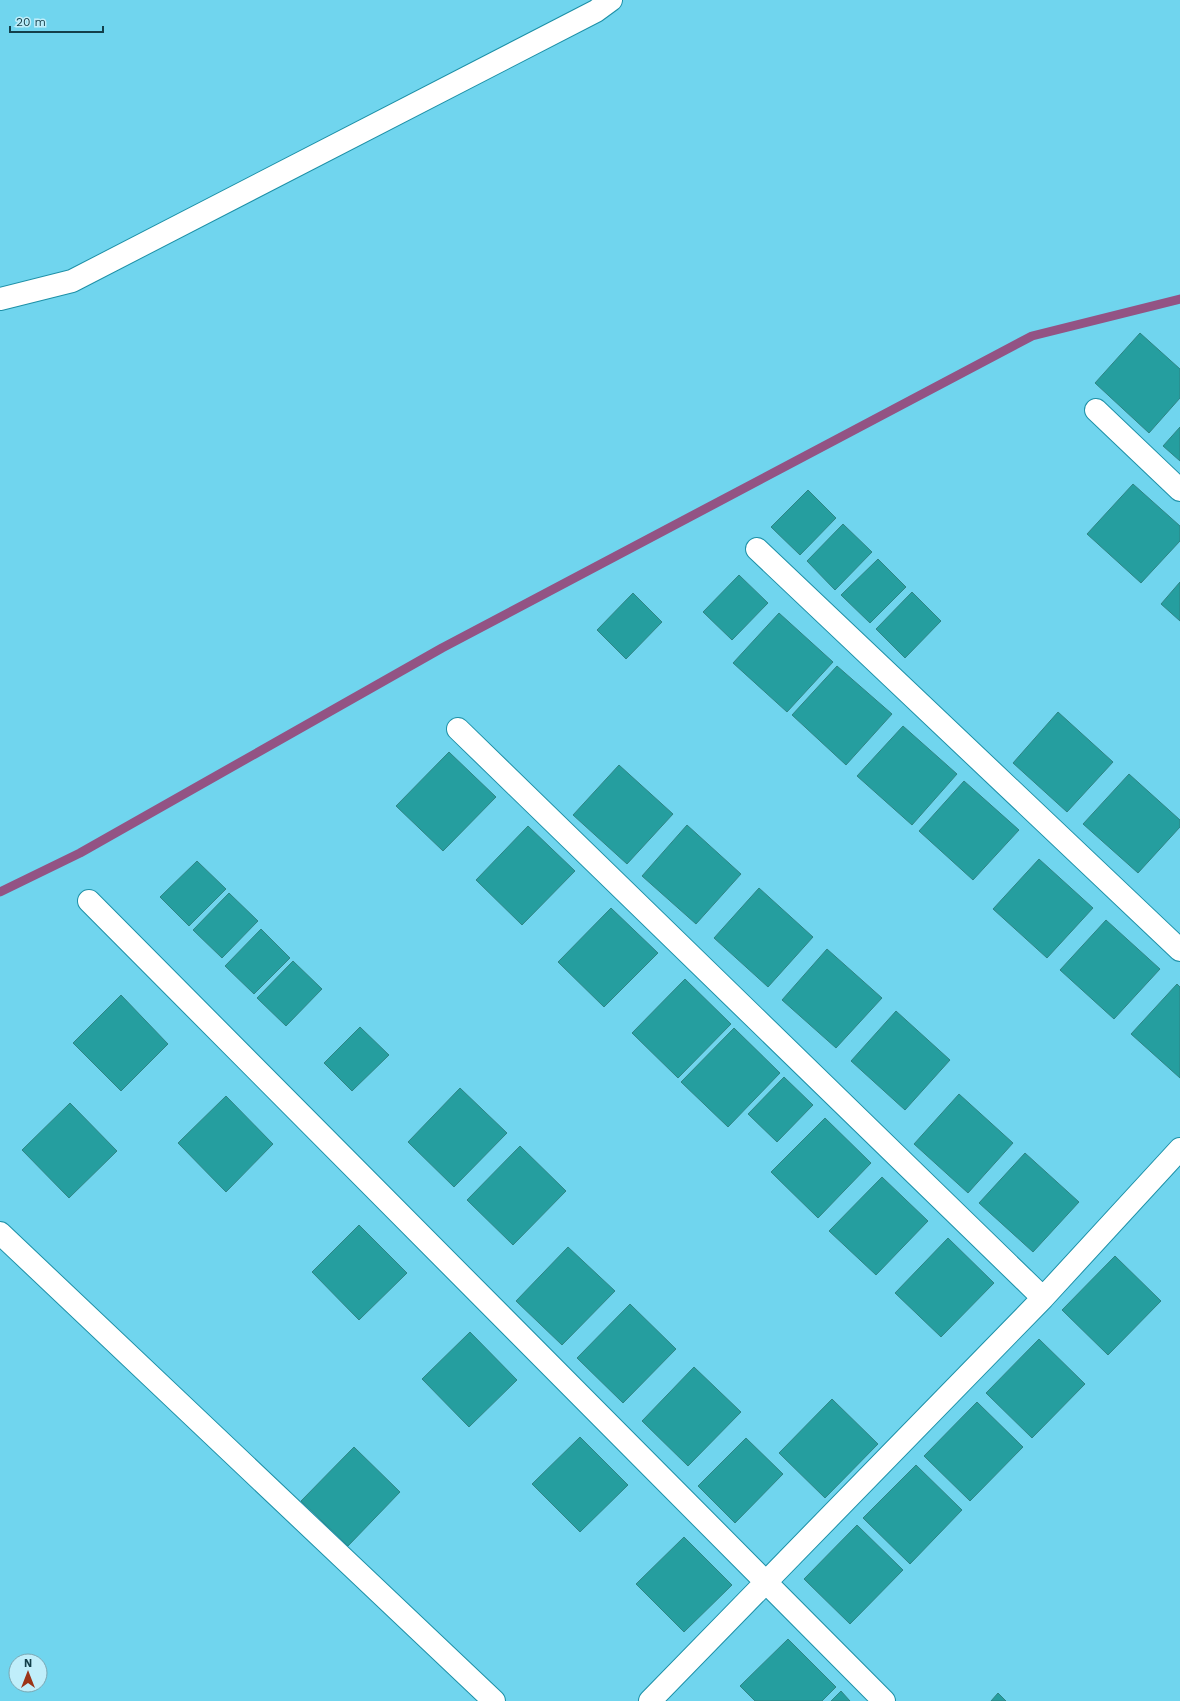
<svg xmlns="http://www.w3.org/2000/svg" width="1180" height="1701" font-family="'Work Sans',sans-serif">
  <rect width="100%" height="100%" fill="#70d5ee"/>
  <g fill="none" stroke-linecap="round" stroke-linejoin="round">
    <path stroke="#935384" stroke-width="9" d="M0,892l80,-39 362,-205 590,-312 148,-37"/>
  </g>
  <path fill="#259e9f" stroke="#2f8585" d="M1140,333l40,36v29l-31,35 -54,-50z
    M1180,427v34l-17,-15z
    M1133,484l47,42v15l-39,42 -54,-49z
    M808,490l28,28 -36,37 -29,-28z
    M843,524l29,28 -37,38 -28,-29z
    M878,559l28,28 -36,36 -29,-28z
    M739,575l29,28 -36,37 -29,-28z
    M1180,582v39l-19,-17z
    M912,592l29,29 -36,37 -29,-29z
    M633,593l29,29 -36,37 -29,-29z
    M779,613l54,49 -46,50 -54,-49z
    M837,666l55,48 -46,51 -54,-50z
    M1058,712l55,50 -46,50 -54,-49z
    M903,726l54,48 -45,51 -55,-49z
    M449,752l47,45 -53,54 -47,-45z
    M619,765l54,49 -46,50 -54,-49z
    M1129,774l51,46v7l-42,46 -55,-49z
    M964,781l55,49 -46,50 -54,-49z
    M687,825l54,49 -45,50 -54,-48z
    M528,826l47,45 -53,54 -46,-45z
    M1039,859l54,49 -46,50 -54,-49z
    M197,861l29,28 -37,37 -29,-29z
    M759,888l54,49 -45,50 -54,-49z
    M229,893l29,28 -36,37 -29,-28z
    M611,908l47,45 -54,54 -46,-45z
    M1106,920l54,49 -46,50 -54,-49z
    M261,929l29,29 -36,36 -29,-28z
    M827,949l55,49 -46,50 -54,-48z
    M293,961l29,28 -36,37 -29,-28z
    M685,979l46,45 -53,54 -46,-45z
    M1177,984l3,3v91l-49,-44z
    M121,995l47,49 -47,47 -48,-48z
    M896,1011l54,49 -45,50 -54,-49z
    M360,1027l29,28 -37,36 -28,-28z
    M734,1028l46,45 -52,54 -47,-45z
    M784,1077l29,28 -36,37 -29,-28z
    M460,1088l47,45 -53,54 -46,-45z
    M959,1094l54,49 -45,50 -54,-49z
    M226,1096l47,48 -47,48 -48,-49z
    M70,1103l47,48 -48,47 -47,-48z
    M825,1118l46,45 -53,55 -47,-46z
    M520,1146l46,45 -53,54 -46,-45z
    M1025,1153l54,49 -46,50 -54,-49z
    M882,1177l46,44 -52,54 -47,-44z
    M359,1225l48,48 -48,47 -47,-48z
    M948,1238l46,45 -53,54 -46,-44z
    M568,1247l47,44 -53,54 -46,-44z
    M1115,1256l46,45 -53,54 -46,-45z
    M630,1304l46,45 -53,54 -46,-45z
    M470,1332l47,48 -48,47 -47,-48z
    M1039,1339l46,45 -53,54 -46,-45z
    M694,1367l47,45 -53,54 -46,-45z
    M832,1399l46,45 -53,54 -46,-45z
    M977,1402l46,45 -53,54 -46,-45z
    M580,1437l48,48 -48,47 -48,-48z
    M746,1438l37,36 -48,49 -37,-37z
    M354,1447l46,45 -52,54 -47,-45z
    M916,1465l46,45 -52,54 -47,-46z
    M857,1525l46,45 -53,54 -46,-45z
    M684,1537l48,48 -48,47 -48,-48z
    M788,1639l48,48 -14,14h-67l-15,-15z
    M841,1691l9,10h-19z
    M998,1693l8,8h-15z"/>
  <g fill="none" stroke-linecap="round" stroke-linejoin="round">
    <defs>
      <path id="minor" d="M0,299l72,-18 524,-270 15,-11
        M1096,410l84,80
        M757,549l423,401
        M458,729l585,569
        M89,901l795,800
        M0,1233l494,468
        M650,1701l393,-403 137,-149"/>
    </defs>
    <use href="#minor" stroke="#1d90a7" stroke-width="24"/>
    <use href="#minor" stroke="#fff" stroke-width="22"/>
  </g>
  <g transform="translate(28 1673)"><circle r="19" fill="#c0eefa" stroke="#7ba8b4"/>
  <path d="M0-3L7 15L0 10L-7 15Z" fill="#9c3417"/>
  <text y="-6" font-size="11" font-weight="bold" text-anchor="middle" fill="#133f4a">N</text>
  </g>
  <path d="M10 26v6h93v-6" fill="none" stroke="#133f4a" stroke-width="2"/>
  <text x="16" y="26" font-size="12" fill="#133f4a" stroke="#c0eefa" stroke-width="3" paint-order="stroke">20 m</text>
</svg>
